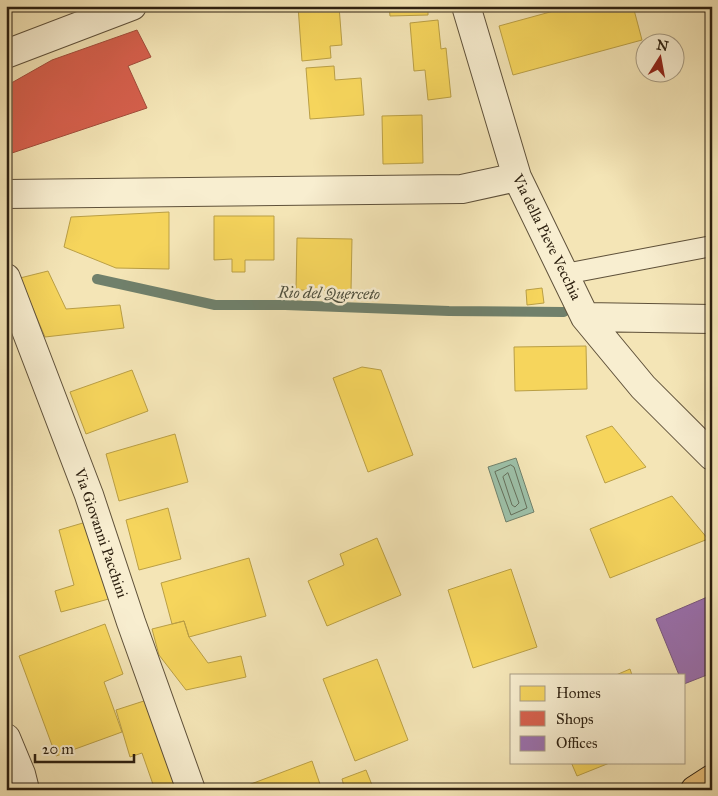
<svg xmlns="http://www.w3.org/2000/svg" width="718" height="796" font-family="'IM FELL Great Primer',serif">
  <rect width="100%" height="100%" fill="#f4e5b6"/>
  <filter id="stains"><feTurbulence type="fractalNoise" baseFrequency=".004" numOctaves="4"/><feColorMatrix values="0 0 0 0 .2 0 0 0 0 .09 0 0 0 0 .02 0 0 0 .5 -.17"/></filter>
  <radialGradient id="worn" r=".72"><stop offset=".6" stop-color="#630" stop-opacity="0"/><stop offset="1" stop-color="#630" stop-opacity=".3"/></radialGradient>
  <path fill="#9dc0a8" stroke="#70806b" d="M516,458l18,54 -28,10 -18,-55z"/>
  <path fill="#f6d55c" stroke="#ba9f45" d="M298,6h41l3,39 -12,1 1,12 -29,3z
    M389,6h39v9l-38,1z
    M572,6h61l9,34 -129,35 -14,-49z
    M438,20l3,29 5,-1 5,49 -23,3 -3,-30 -11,1 -4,-48z
    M334,66l1,14 26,-2 3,37 -54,4 -4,-51z
    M422,115l1,48 -40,1 -1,-48z
    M169,212v57l-53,-1 -52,-21 7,-30z
    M214,216h60v44h-29v12h-13v-13l-18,1z
    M297,238l55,1 -1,52 -55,-1z
    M48,271l18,38 54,-4 4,23 -79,9 -25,-59z
    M542,288l2,15 -17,2 -1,-15z
    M586,346l1,43 -72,2 -1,-44z
    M362,367l19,3 32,85 -45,17 -35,-94z
    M132,370l16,41 -62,23 -16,-42z
    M612,426l34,41 -41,16 -19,-47z
    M175,434l13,48 -69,19 -13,-47z
    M672,496l36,43 -98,39 -20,-49z
    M168,508l13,51 -42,11 -13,-50z
    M93,520l23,77 -55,15 -6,-21 19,-6 -15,-55z
    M377,538l24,57 -74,31 -19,-45 36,-16 -4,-11z
    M249,558l17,58 -77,21 -5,-16 -12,3 -11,-41z
    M511,569l26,78 -64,21 -25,-78z
    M184,621l5,16 19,26 33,-7 5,21 -60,13 -27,-35 -7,-26z
    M105,624l18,50 -19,8 18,50 -66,24 -37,-100z
    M377,659l31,81 -53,21 -32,-82z
    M630,669l2,6h-16z
    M150,699l27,91h-22l-13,-37 -12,4 -14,-47z
    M312,761l10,29h-87z
    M571,762h41l-35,14z
    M366,770l8,20h-29l-3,-11z"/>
  <path fill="#d6604d" stroke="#a34d3b" d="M137,30l14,27 -23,9 19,42 -141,47v-69l46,-26z"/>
  <path fill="#9970ab" stroke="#79587c" d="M712,595v78l-28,11v-9h-5l-23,-56z"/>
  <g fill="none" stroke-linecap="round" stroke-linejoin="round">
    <path stroke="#65705c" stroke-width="1" d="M511,465l3,2 13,41 -16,7 -16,-43z
      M508,473l11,30 -4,4 -3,-2 -9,-28z"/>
    <path stroke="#70806b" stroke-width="10" d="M97,279l118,26h70l164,6 115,1"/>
    <defs>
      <path id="lane" d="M565,274l147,-28"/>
      <path id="street" d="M466,6l51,171 68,140 58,70 69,69
        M6,54l126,-48
        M6,194l456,-5 55,-12
        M6,278l83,217 42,127 60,168
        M585,317l127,2
        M6,738l15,36 4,16"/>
      <path id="primary" d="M695,790l17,-11"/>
    </defs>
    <use href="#lane" stroke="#5f513a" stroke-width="22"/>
    <use href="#street" stroke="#5f513a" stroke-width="30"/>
    <use href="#primary" stroke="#2d2010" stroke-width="30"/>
    <use href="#lane" stroke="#f8eed0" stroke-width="20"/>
    <use href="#street" stroke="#f8eed0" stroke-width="28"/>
    <use href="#primary" stroke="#eac27b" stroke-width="28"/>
  </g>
  <g text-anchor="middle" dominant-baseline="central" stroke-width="5" stroke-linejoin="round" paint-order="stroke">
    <g font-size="15" fill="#2d2010" stroke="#f8eed0">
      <text transform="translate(547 237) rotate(64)">Via della Pieve Vecchia</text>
      <text transform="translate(101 533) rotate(71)">Via Giovanni Pacchini</text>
    </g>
    <g font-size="16" font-style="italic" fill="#4f503e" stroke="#f8eed0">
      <text transform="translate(329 293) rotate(1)">Rio del Querceto</text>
    </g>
  </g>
  <rect width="718" height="796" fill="none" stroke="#f4e5b6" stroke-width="25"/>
  <rect x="8" y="8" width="703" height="781" fill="none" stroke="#2d2010" stroke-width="2.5"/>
  <rect x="12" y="12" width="693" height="771" fill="none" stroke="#2d2010"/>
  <rect x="510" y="674" width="175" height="90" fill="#f8eed0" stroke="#a79c83"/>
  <rect x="520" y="686" width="25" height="15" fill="#f6d55c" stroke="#a79c83"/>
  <text x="556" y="698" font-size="15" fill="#2d2010">Homes</text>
  <rect x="520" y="711" width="25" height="15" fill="#d6604d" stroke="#a79c83"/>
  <text x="556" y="724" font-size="15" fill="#2d2010">Shops</text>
  <rect x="520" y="736" width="25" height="15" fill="#9970ab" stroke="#a79c83"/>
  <text x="556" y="748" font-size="15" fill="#2d2010">Offices</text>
  <g transform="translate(660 58) rotate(11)"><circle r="24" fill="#f8eed0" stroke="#a79c83"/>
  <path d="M0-4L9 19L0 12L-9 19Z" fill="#8f2418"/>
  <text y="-8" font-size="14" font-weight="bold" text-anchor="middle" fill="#2d2010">N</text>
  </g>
  <path d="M35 754v8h99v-8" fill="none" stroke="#2d2010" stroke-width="2.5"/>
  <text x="42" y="754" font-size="15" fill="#2d2010" stroke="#f8eed0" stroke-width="4" paint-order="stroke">20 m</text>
  <rect width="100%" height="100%" filter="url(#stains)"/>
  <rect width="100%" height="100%" fill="url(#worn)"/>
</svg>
